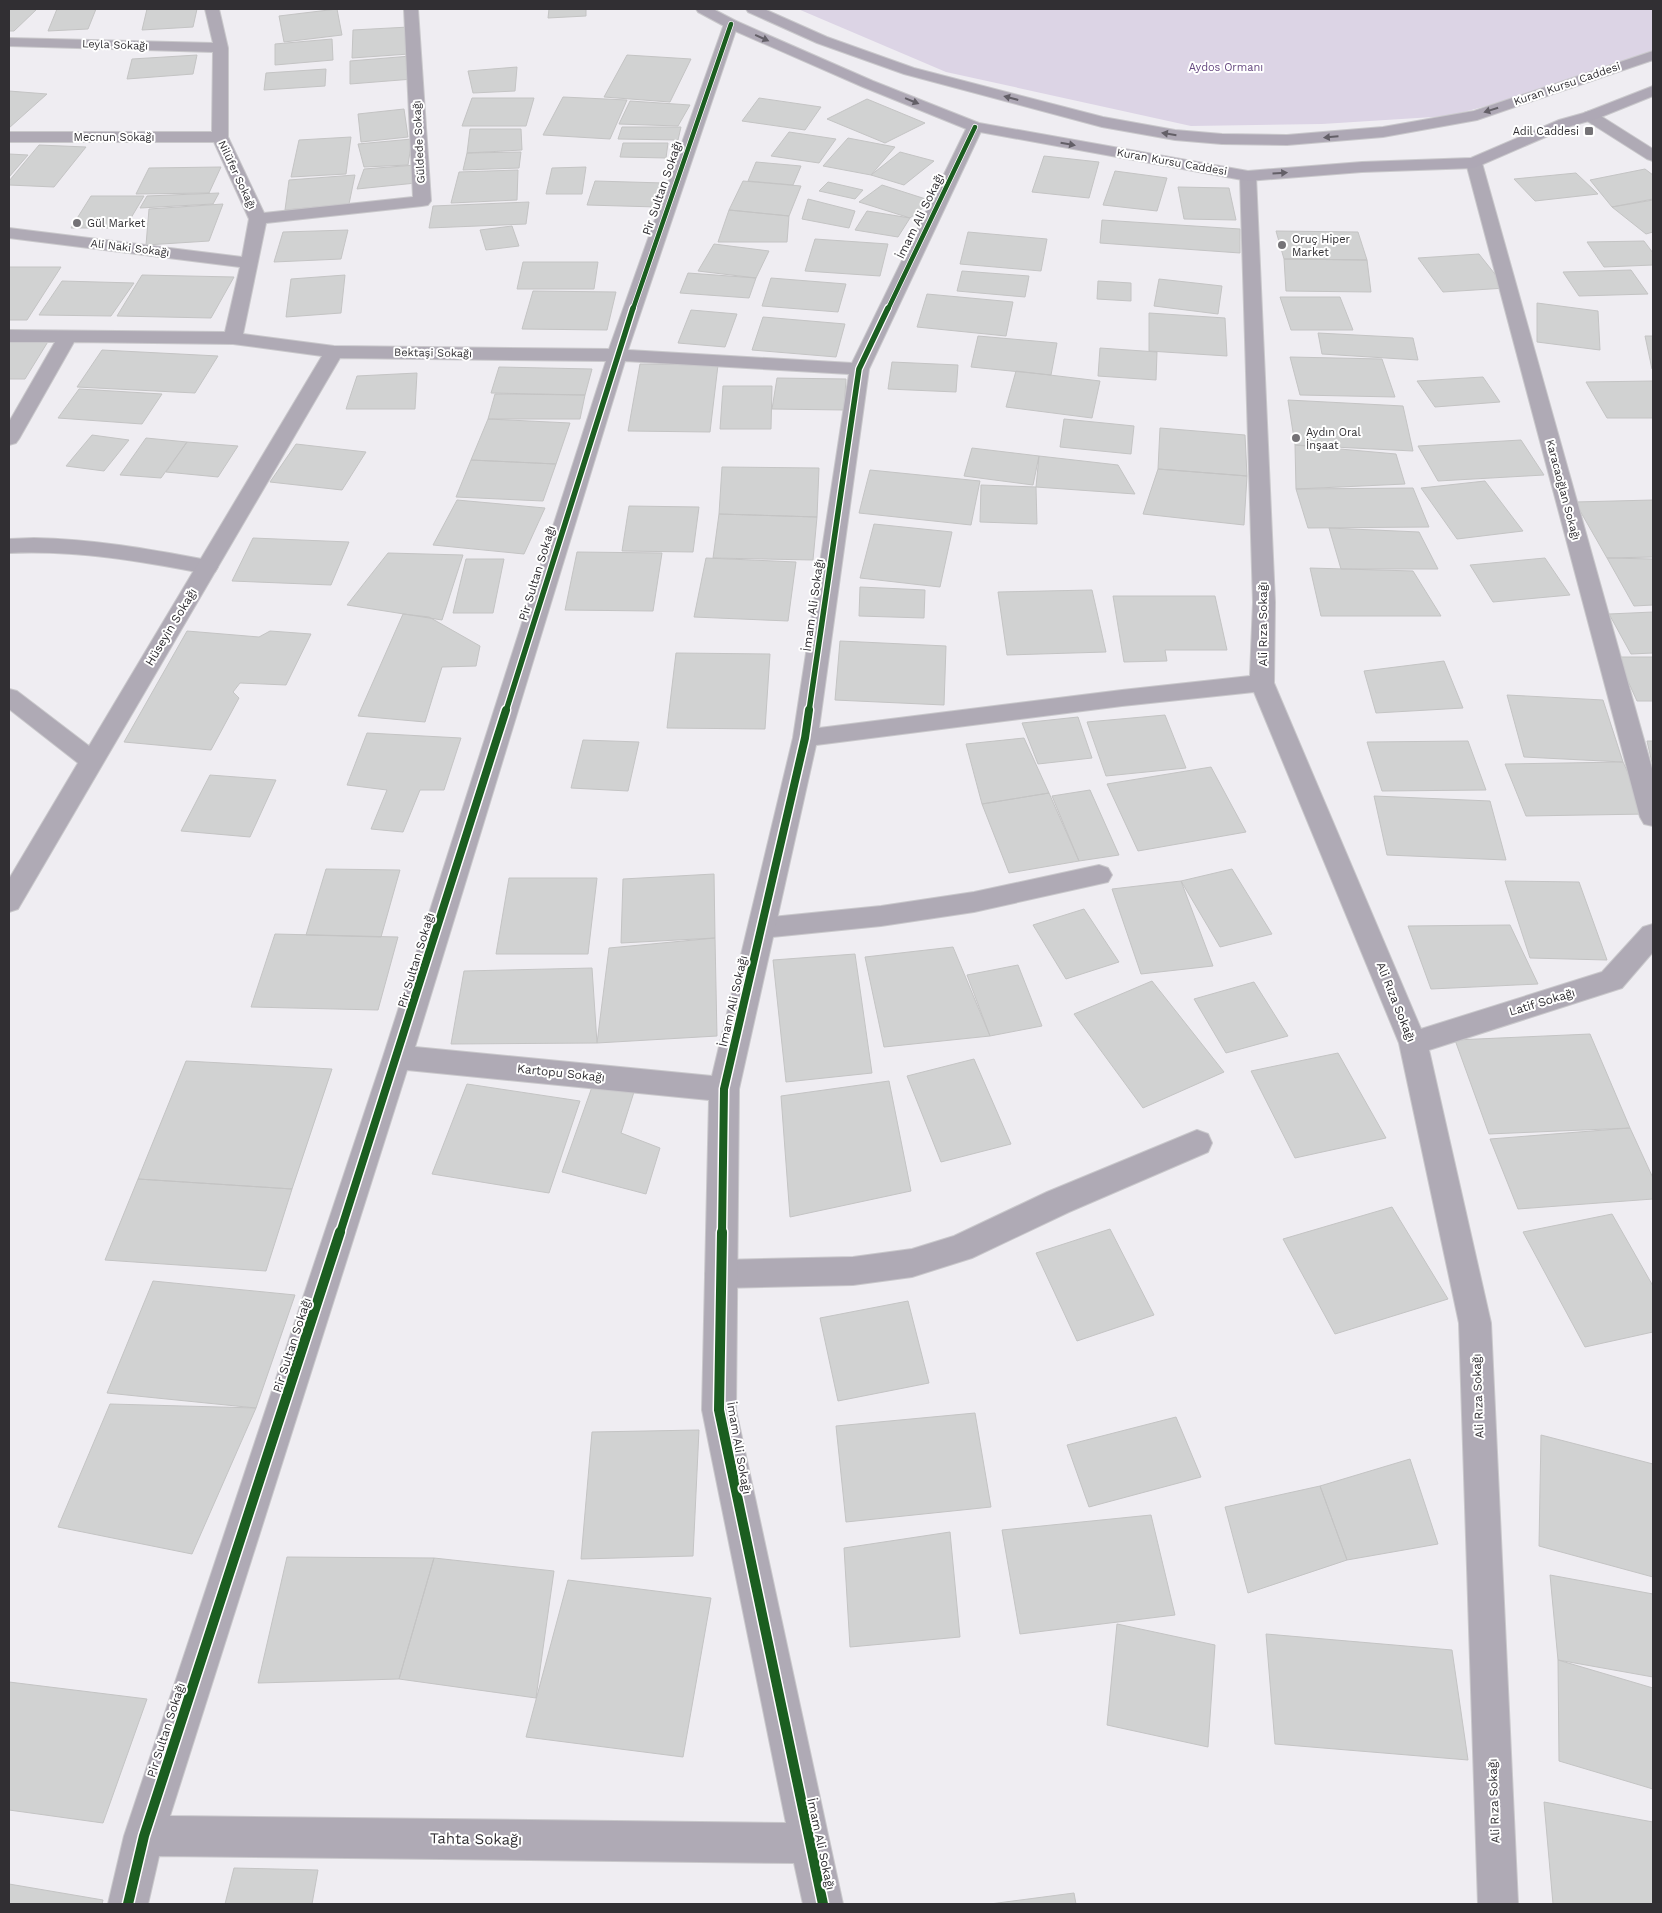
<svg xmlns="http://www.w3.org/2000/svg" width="1662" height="1913" font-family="'Work Sans',sans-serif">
  <rect width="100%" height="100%" fill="#efedf2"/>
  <path fill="#dcd4e5" d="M798,9h855v52l-204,55 -127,8 -131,2 -245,-54z"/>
  <path fill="#d1d2d2" stroke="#c4c4c4" d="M9,9h28l-23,22h-5z
    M57,9h39l-8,20 -40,2z
    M147,9h50l-4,18 -51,3z
    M337,9l5,26 -58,7 -5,-26z
    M549,9h37v7l-38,2z
    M409,27v27l-57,4 1,-28z
    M332,39l1,21 -58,5v-21z
    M197,55l-4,19 -66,5 5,-20z
    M627,55l64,4 -21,43 -66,-5z
    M411,56l2,23 -63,5v-23z
    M517,67l-2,24 -42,2 -5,-22z
    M326,69l-1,17 -61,4 2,-17z
    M9,91l38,3 -38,34z
    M563,97l64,3 -17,39 -67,-4z
    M472,98h62l-8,28h-64z
    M759,98l62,9 -16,23 -63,-9z
    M867,99l58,24 -40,20 -58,-24z
    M630,101l60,4 -12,21 -59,-2z
    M404,109l4,28 -47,5 -3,-28z
    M622,127h59l-3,13 -60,-1z
    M470,129h51l1,21 -55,3z
    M789,132l47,7 -17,24 -48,-7z
    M351,137l-5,37 -55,3 8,-37z
    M848,138l47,9 -24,28 -48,-9z
    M412,139l-4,26 -44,2 -6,-23z
    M623,143h45l-2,15 -46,-1z
    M39,145l47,2 -32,40 -45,-2v-4z
    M521,152l-2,16 -56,2 4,-17z
    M900,152l34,9 -30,24 -33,-10z
    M9,154l19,1 -19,22z
    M1044,156l55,6 -10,36 -57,-6z
    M756,162l45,4 -8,19 -45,-4z
    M416,165v18l-59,6 7,-20z
    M221,167l-12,26 -73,1 13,-26z
    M586,167l-4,27h-36l6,-26z
    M1645,169l8,6v24l-41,8 -22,-27z
    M518,170l-1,30 -66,3 8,-31z
    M1115,171l52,7 -10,33 -54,-6z
    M1576,173l22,21 -63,7 -21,-22z
    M355,175l-6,29 -64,6 4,-30z
    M595,181l69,2 -7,24 -70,-2z
    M743,181l58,5 -12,30 -60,-6z
    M828,182l35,8 -8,9 -36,-8z
    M882,185l50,16 -22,17 -51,-16z
    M1178,187l51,1 7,32 -52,-1z
    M219,193l-6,11 -73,4 7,-12z
    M91,196h53l-19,32h-54z
    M808,199l47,12 -6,17 -47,-9z
    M1653,200v32l-7,2 -34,-27z
    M529,202l-3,22 -97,4 4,-22z
    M223,204l-14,37 -63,4 3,-36z
    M729,210l60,6 -2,26h-69z
    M867,211l43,7 -12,19 -43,-7z
    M1102,220l138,9v24l-140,-10z
    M512,226l7,20 -33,4 -6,-20z
    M348,230l-7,29 -67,3 9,-30z
    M1276,231l82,1 9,28 -83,-1z
    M968,232l79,7 -6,32 -81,-7z
    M815,239l73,5 -8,32 -75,-5z
    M1644,241l9,12v12l-49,2 -17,-25z
    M714,244l55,7 -13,27 -58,-7z
    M1479,254l27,34 -63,4 -25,-34z
    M1284,259l83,1 4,32 -85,-1z
    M523,262h75l-4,27h-77z
    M9,267h52l-34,53h-18z
    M1631,270l17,24 -69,2 -16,-24z
    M962,271l67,5 -4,21 -68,-6z
    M688,273l68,5 -7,20 -69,-5z
    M142,275l92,2 -23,41 -94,-2z
    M345,275l-4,38 -55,4 5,-38z
    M771,278l75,6 -8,28 -76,-6z
    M1159,279l63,7 -4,28 -64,-8z
    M62,281l72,2 -23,33 -72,-1z
    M1098,281l33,2v18l-34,-2z
    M533,291l83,1 -9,38 -85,-1z
    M927,294l86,8 -7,34 -89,-9z
    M1280,297h60l13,33h-62z
    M1537,303l61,8 2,39 -63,-8z
    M691,310l46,4 -12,33 -47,-4z
    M1149,313l76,5 2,38 -78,-5z
    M763,317l82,7 -9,33 -84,-7z
    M1318,333l95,5 5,22 -96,-6z
    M978,336l79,7 -6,32 -80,-8z
    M1645,336h8v33h-1z
    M9,340h40l-24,39h-16z
    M1100,348l57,4 -1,28 -58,-4z
    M102,350l116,6 -23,37 -118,-6z
    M1290,357l92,2 13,38 -95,-2z
    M892,362l66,3 -2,27 -68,-3z
    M640,364l78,1 -8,67 -82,-1z
    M499,367l93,2 -7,26 -94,-2z
    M1016,371l84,10 -8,37 -86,-11z
    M417,373l-2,36h-69l11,-33z
    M1483,377l17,25 -65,5 -18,-26z
    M777,378l69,1 -2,31 -72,-1z
    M1653,381v37h-46l-21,-36z
    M723,386h49l-1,43h-51z
    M79,389l83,5 -20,30 -84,-6z
    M495,394l90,1 -5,24h-92z
    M1288,400l115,6 10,45 -118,-6z
    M488,419l82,4 -14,41 -85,-4z
    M1064,419l70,7 -3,28 -71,-7z
    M1160,428l85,7 2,41 -89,-7z
    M92,435l37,5 -25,31 -38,-5z
    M146,438l41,4 -26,36 -41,-3z
    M1521,440l23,35 -106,6 -20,-35z
    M187,442l51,4 -20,31 -52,-5z
    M296,444l70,8 -24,38 -72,-8z
    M1295,445l101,9 9,30 -109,5z
    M972,448l67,8 -6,29 -69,-9z
    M1039,456l79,9 17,29 -99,-7z
    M471,460l85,4 -13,37 -87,-4z
    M722,467l97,1 -2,49 -98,-3z
    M1158,469l89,7 -3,49 -101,-11z
    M870,470l110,11 -9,44 -112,-12z
    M1485,481l38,50 -66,8 -36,-51z
    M981,485l55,2 1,37 -57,-2z
    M1413,488l16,39 -121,1 -12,-39z
    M457,500l88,8 -21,46 -91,-9z
    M1653,500v57l-46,1 -32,-56z
    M629,506l70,1 -6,45 -71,-1z
    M719,514l98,3 -4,43 -100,-2z
    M874,524l78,8 -12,55 -80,-9z
    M1329,528l90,4 19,37h-97z
    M253,538l96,4 -18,43 -99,-4z
    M577,552l85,1 -9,58 -88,-1z
    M388,553l75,2 -21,65 -95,-15z
    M706,558l90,4 -8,59 -94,-4z
    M1545,558l25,37 -77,7 -23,-37z
    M1607,558l46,1v46l-19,1z
    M466,559h38l-11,54h-40z
    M1310,568l103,3 28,45h-120z
    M860,587l65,3 -1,28 -65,-2z
    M1092,590l14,62 -99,3 -9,-63z
    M1113,596h102l12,54h-62l2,11 -43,1z
    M1653,612v41l-22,1 -22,-40z
    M403,614l26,3 51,29 -4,20 -34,1 -17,55 -67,-6z
    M187,631l72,6 11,-6 41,3 -25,51 -46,-2 -7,9 6,6 -28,52 -87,-8z
    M840,641l106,5 -2,59 -109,-5z
    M676,653l94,1 -5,75 -98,-1z
    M1617,657h36v44h-16z
    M1444,661l19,47 -87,5 -12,-42z
    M1507,695l96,5 20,62 -99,-5z
    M1165,715l21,53 -80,8 -19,-54z
    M1078,717l14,41 -54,6 -16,-41z
    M367,733l94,5 -17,52h-24l-17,42 -32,-3 16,-39 -40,-5z
    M1024,738l25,55 -67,11 -16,-60z
    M583,740l56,2 -11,49 -57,-3z
    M1468,741l18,49 -104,1 -15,-49z
    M1647,741h6v26z
    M1623,762l24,52 -121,2 -21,-52z
    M1211,767l35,65 -108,19 -31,-67z
    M210,775l66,5 -26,57 -69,-6z
    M1090,790l29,65 -40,6 -27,-65z
    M1049,793l30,68 -70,12 -27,-69z
    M1374,796l116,5 16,59 -119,-5z
    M326,869l74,1 -19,67 -75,-2z
    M1232,869l40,65 -52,13 -39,-66z
    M714,874l1,64 -94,5 2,-64z
    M509,878h88l-9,76h-92z
    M1181,881l32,85 -72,8 -29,-85z
    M1505,881l74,1 28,78 -77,-2z
    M1084,909l35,53 -53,17 -33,-54z
    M1510,925l28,59 -107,5 -23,-63z
    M275,934l123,3 -20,73 -127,-3z
    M715,938l2,98 -120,7 12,-95z
    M953,947l37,89 -106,11 -19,-90z
    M855,954l17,119 -86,9 -13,-122z
    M1018,965l24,61 -52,10 -23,-61z
    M592,968l5,75 -146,1 13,-73z
    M1152,981l72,91 -81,36 -69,-94z
    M1254,982l34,54 -62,17 -32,-54z
    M1590,1034l40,94 -141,6 -34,-94z
    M1338,1053l48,85 -91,20 -44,-87z
    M974,1059l37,85 -70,18 -34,-86z
    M186,1061l146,8 -40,120 -154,-10z
    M889,1081l22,110 -121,26 -9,-121z
    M467,1084l113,17 -31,92 -117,-19z
    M592,1087l42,5 -13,41 39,15 -14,46 -84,-22z
    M1630,1128l23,50v21l-135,10 -28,-70z
    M138,1179l154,10 -26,82 -161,-11z
    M1392,1207l56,92 -113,35 -52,-95z
    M1612,1214l41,72v46l-68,15 -62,-115z
    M1110,1229l44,86 -77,26 -41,-88z
    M153,1281l142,14 -39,113 -149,-15z
    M908,1301l21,82 -91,18 -18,-83z
    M110,1404l146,4 -64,146 -134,-27z
    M975,1413l16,94 -145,15 -10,-96z
    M1176,1417l25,60 -112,30 -22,-62z
    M699,1430l-6,126 -112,3 11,-127z
    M1541,1435l112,29v113l-114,-31z
    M1410,1459l28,85 -91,16 -27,-74z
    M1320,1486l27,74 -99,33 -23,-86z
    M1151,1515l24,100 -155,19 -18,-104z
    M950,1532l10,105 -110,10 -6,-99z
    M287,1557l147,1 -35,121 -141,4z
    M434,1558l120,13 -18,127 -137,-19z
    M1550,1575l103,19v83l-95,-17z
    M568,1580l143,18 -28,159 -157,-20z
    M1117,1624l98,21 -7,102 -101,-22z
    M1266,1634l186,16 16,110 -193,-16z
    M1558,1660l95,28v101l-94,-28z
    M9,1682l138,17 -44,124 -94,-13z
    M1544,1802l109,20v82h-100z
    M234,1868l84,2 -6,34h-87z
    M9,1884l94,16 -1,4h-93z
    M1074,1893l2,11h-86z"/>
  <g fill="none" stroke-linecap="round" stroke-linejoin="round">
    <defs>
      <path id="service" d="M34,538c59,1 115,11 173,22l8,2 3,5 -3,5 -8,2c-66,-13 -130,-24 -198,-21v-14z
        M1099,865l9,3 4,7 -4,7 -134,30 -93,14 -119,12 -10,-3 -4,-7 4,-7 10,-3 119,-12 93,-14z
        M1197,1130l11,4 4,9 -4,9 -139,60 -97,46 -60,19 -59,8 -132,3 -11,-4 -5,-10 5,-10 11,-4 132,-3 59,-8 42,-13 93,-44z"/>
      <path id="minor" d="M205,9h14l9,39v89l36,76 149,-16 -9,-188h14l13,192 -3,4 -6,1 -156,17 -23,111 91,12 275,3 115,-325 2,-3h10l2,3 -110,326 224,13 115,-236 2,-3h12l2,3 -114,242 -50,359 303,-38 128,-14 3,-74 -13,-426 2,-4h12l2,4 19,426 -1,81 147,346 181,-57 41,-45 10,-3v28l-31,36 -193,62 62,273 27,581h-40l-19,-581 -60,-280 -145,-351 -132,14 -306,39 -77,344 -3,321 107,494h-40l-9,-41 -635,-7 -11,48h-40l16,-68 259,-779 223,-696 -266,-3 -322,551 -9,3v-33l69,-116 -69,-54v-20l8,2 72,55 233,-390 -89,-12 -159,-2 -55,97 -3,4 -7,2v-23l46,-80h-46v-12l216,2 15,-65 -231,-29v-10l233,29 7,-38 -35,-77h-205v-10h203l1,-80 -204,-6v-8l204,5zM625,361l224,13 -56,364 -81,338 -297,-29zM407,1070l302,30 -7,310 84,413 -616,-7z
        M1590,111l6,2 57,36v12l-6,-2 -63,-40 -2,-3 2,-3z
        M1474,158l6,2 2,3 171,609v54l-9,-2 -4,-7 -174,-654 2,-3z"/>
      <path id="secondary" d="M696,9h17l23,12 137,60 106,42 269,48 114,-9 109,-4 88,-38 25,-7 64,-25 5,-2v10l-57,23 -25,7 -97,42 -112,4 -114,9 -279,-51 -106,-43 -137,-60 -28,-15z
        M746,9h18l63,28 87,31 189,49 72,13 47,4 65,1 96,-8 91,-16 179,-60v9l-176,60 -94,17 -96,8 -65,-1 -47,-4 -73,-13 -198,-53 -87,-31 -69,-31z"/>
    </defs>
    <use href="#service" stroke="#c9c8cb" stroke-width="2"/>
    <use href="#minor" stroke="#c9c8cb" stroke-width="2"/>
    <use href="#secondary" stroke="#c9c8cb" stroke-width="2"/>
    <use href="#service" fill="#afaab5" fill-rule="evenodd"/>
    <use href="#minor" fill="#afaab5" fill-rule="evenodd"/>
    <use href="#secondary" fill="#aea8b5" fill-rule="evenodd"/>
    <defs>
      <path id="cycleway-far3" d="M633,309l98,-285
        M888,309l87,-182"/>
      <path id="cycleway-far2" d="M506,711l127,-403
        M809,711l50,-342 29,-61"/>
      <path id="cycleway-far1" d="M340,1233l166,-523
        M722,1233l2,-144 81,-351 4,-28"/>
      <path id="cycleway" d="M722,1232l-3,178 104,494
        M128,1904l16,-68 196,-604"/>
    </defs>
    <use href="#cycleway-far3" stroke="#fff" stroke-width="6"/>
    <use href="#cycleway-far2" stroke="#fff" stroke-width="8"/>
    <use href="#cycleway-far1" stroke="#fff" stroke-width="11"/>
    <use href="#cycleway" stroke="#fff" stroke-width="13"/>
    <use href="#cycleway-far3" stroke="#1b5e20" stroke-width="4.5"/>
    <use href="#cycleway-far2" stroke="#1b5e20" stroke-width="5.5"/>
    <use href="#cycleway-far1" stroke="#1b5e20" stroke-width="8"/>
    <use href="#cycleway" stroke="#1b5e20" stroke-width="10"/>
  </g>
  <defs><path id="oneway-solid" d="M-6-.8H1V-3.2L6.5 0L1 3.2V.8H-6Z" transform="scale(1.25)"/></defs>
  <g fill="#635f67">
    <use href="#oneway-solid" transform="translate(762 38) rotate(24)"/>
    <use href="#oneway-solid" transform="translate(1011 98) rotate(-165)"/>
    <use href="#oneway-solid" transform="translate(912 101) rotate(22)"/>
    <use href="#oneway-solid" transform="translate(1491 110) rotate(162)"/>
    <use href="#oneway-solid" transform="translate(1169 134) rotate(-171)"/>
    <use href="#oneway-solid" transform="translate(1331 137) rotate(175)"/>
    <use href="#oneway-solid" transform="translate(1068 144) rotate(10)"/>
    <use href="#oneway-solid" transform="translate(1280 173) rotate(-4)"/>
  </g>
  <g fill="#747276" stroke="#fff" stroke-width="2">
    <rect x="1584" y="126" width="10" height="10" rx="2.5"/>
    <circle cx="77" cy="223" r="5"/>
    <circle cx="1282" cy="245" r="5"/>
    <circle cx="1296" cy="438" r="5"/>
  </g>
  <g text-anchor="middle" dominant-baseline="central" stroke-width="4" stroke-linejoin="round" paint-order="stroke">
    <g font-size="11" fill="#312f33" stroke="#fff">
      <text transform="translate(115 45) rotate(2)">Leyla Sokağı</text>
      <text transform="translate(1567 84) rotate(-19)">Kuran Kursu Caddesi</text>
      <text x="114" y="137">Mecnun Sokağı</text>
      <text transform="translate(419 142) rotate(-93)">Güldede Sokağı</text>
      <text transform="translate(1172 162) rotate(10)">Kuran Kursu Caddesi</text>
      <text transform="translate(237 175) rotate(65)">Nilüfer Sokağı</text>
      <text transform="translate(130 248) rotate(7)">Ali Naki Sokağı</text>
      <text transform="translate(433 353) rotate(1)">Bektaşi Sokağı</text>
      <text transform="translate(1563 490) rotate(75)">Karacaoğlan Sokağı</text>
    </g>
    <g font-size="11" fill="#65477f" stroke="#fff">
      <text x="1226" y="67">Aydos Ormanı</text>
    </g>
    <g font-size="11" fill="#312f33" stroke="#fff" text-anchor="start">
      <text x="1579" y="131" text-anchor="end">Adil Caddesi</text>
      <text x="87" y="223">Gül Market</text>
      <text x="1292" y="239">Oruç Hiper<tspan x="1292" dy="13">Market</tspan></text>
      <text x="1306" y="432">Aydın Oral<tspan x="1306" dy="13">İnşaat</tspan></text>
    </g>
    <g font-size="12" fill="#312f33" stroke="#fff">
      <text transform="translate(662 188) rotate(-71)">Pir Sultan Sokağı</text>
      <text transform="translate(920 216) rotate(-64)">İmam Ali Sokağı</text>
      <text transform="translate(537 573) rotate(-73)">Pir Sultan Sokağı</text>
      <text transform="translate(813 605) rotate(-82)">İmam Ali Sokağı</text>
      <text transform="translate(1263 624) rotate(-90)">Ali Rıza Sokağı</text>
      <text transform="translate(171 627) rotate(-59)">Hüseyin Sokağı</text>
      <text transform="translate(416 960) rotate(-73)">Pir Sultan Sokağı</text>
      <text transform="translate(733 1001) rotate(-77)">İmam Ali Sokağı</text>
      <text transform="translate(1396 1002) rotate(68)">Ali Rıza Sokağı</text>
      <text transform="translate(1542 1002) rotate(-17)">Latif Sokağı</text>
      <text transform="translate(561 1073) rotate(6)">Kartopu Sokağı</text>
      <text transform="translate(292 1345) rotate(-72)">Pir Sultan Sokağı</text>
      <text transform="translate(1478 1396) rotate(-92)">Ali Rıza Sokağı</text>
      <text transform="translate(739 1448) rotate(80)">İmam Ali Sokağı</text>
      <text transform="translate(166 1730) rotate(-72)">Pir Sultan Sokağı</text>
      <text transform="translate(1494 1801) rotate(-92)">Ali Rıza Sokağı</text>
      <text transform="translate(821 1844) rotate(78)">İmam Ali Sokağı</text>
    </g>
    <g font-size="15" fill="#312f33" stroke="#fff">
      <text transform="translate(476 1839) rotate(1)">Tahta Sokağı</text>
    </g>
  </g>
  <rect width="1662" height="1913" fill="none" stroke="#312f33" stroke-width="20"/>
</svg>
